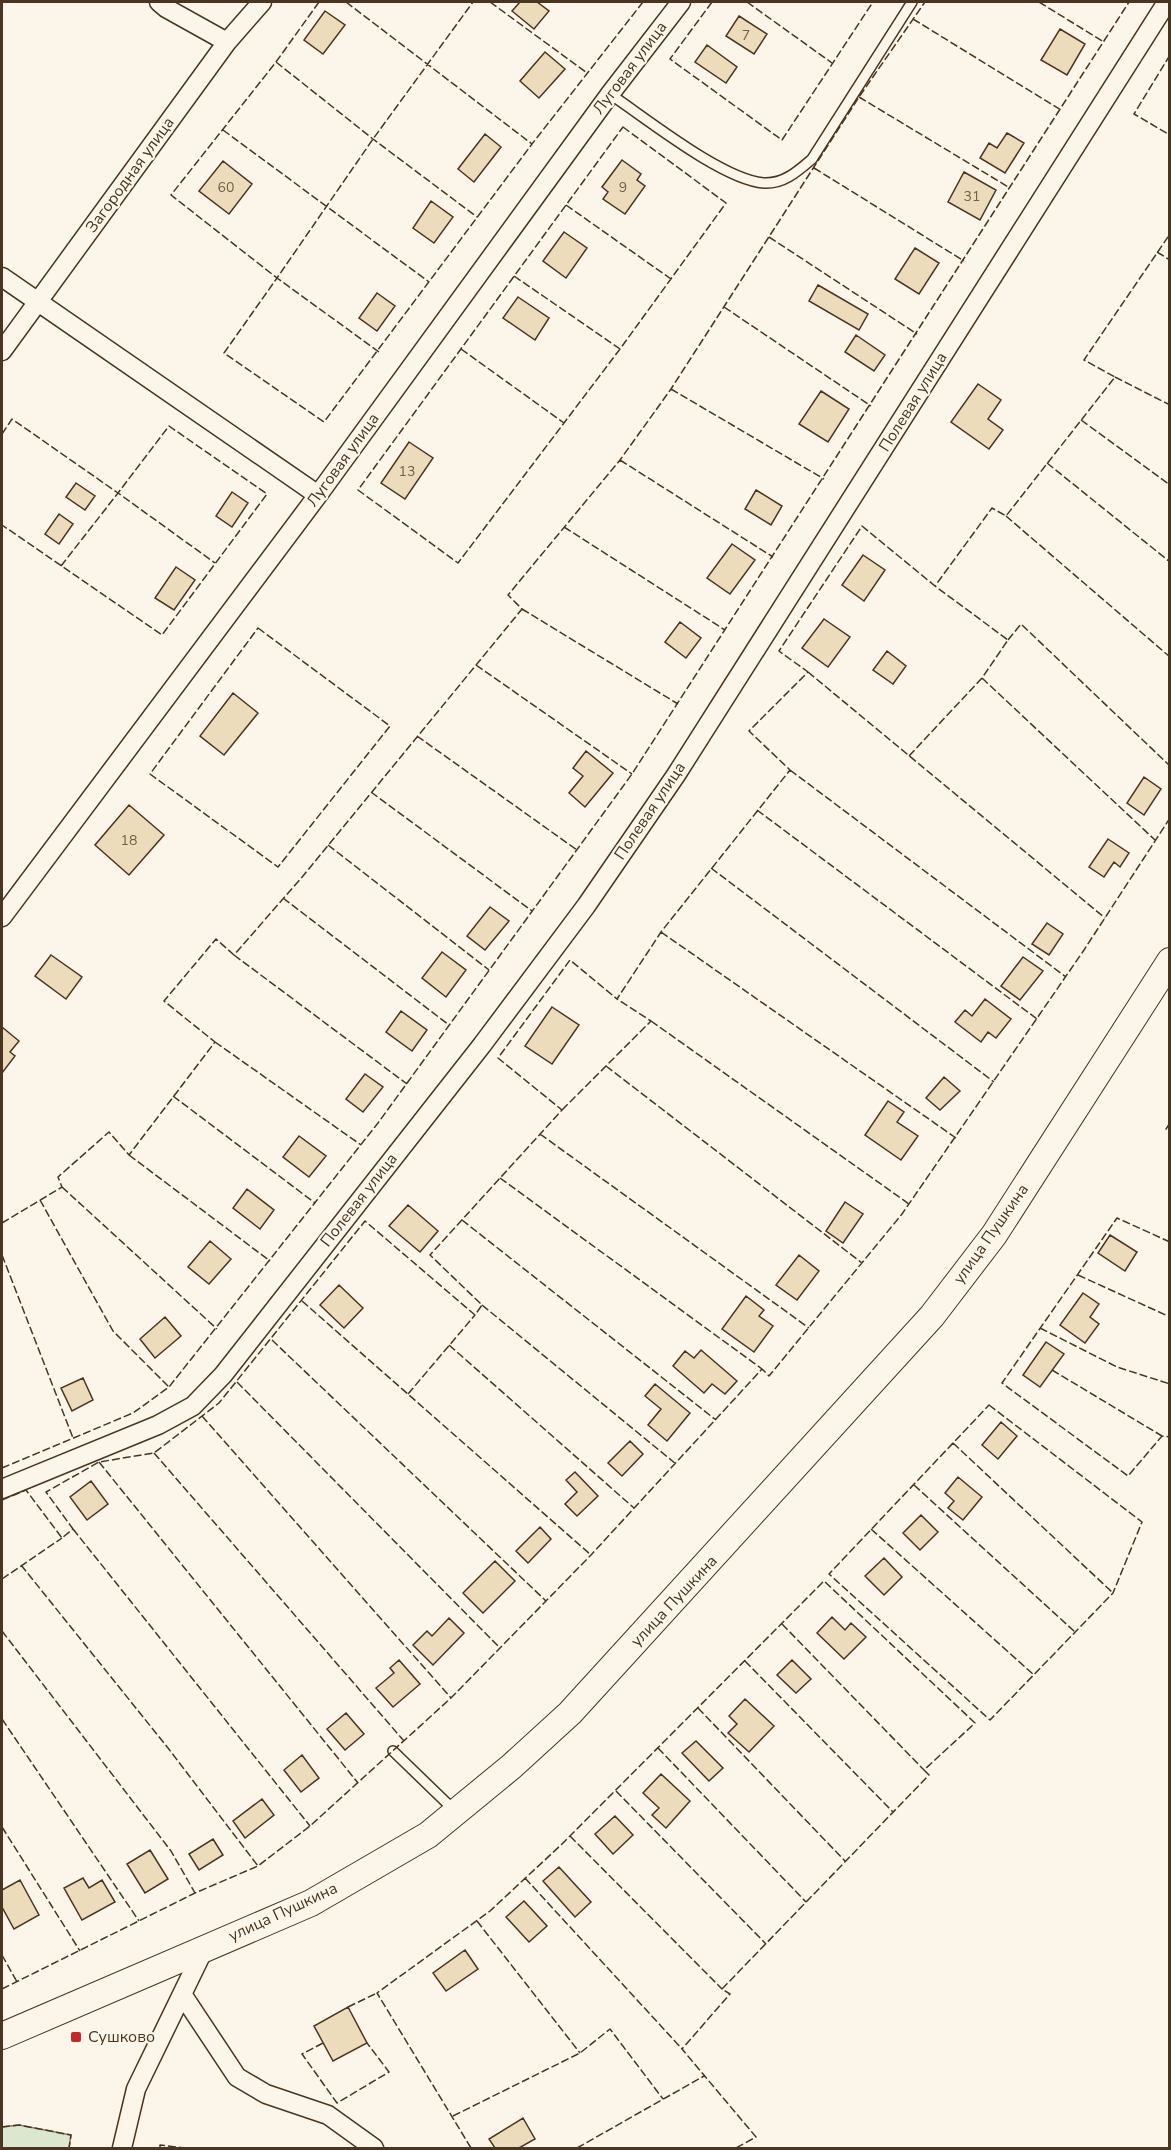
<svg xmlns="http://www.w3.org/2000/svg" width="1171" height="2150" font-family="'Nunito Sans',sans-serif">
  <rect width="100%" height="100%" fill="#fbf6e9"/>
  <path fill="#dce7d0" stroke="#887966" stroke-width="1.5" d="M19,2125l52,10 -2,13h-67v-21z"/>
  <path fill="#ecdcbc" stroke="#4a3520" stroke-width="1.5" d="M520,2h17l12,9 -15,18 -22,-18z
    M325,11l20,14 -22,29 -19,-14z
    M739,16l28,18 -13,20 -28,-18z
    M1060,29l25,15 -18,31 -26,-15z
    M707,45l30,22 -11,16 -31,-21z
    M545,52l20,17 -26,29 -19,-17z
    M1007,133l17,10 -19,30 -25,-15 9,-15 8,5z
    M485,134l16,13 -27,35 -16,-13z
    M622,160l19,14 -4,6 8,6 -20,28 -22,-15 5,-7 -6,-5z
    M223,161l29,23 -23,30 -30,-23z
    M964,172l32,18 -16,30 -32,-18z
    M431,201l22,16 -19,26 -21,-15z
    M564,232l23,16 -21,30 -23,-17z
    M915,248l24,15 -20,31 -24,-15z
    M818,285l50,29 -9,16 -50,-29z
    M377,293l18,13 -18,25 -18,-13z
    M518,297l31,21 -14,22 -32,-22z
    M856,335l29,20 -11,16 -29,-19z
    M978,384l23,16 -13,19 15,11 -14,19 -38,-27z
    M821,391l28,18 -21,33 -29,-18z
    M409,442l24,16 -28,41 -24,-16z
    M76,483l19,13 -10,14 -19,-13z
    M756,490l26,16 -11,19 -26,-16z
    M232,492l16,11 -16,24 -16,-11z
    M59,514l14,10 -14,20 -14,-10z
    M732,544l23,16 -25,34 -23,-16z
    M863,555l22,15 -21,31 -22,-16z
    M176,567l19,13 -21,30 -19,-12z
    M824,619l26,18 -22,30 -26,-19z
    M680,622l21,16 -15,20 -21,-16z
    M887,651l19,15 -13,18 -20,-14z
    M233,693l25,20 -34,42 -24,-19z
    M586,751l27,22 -28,34 -16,-14 14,-17 -10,-8z
    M1144,777l17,12 -17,26 -17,-12z
    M129,805l35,30 -35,40 -34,-30z
    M1108,839l21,14 -9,14 -6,-5 -10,15 -15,-10z
    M490,907l19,14 -24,29 -18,-14z
    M1047,923l16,11 -14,21 -17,-11z
    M442,952l24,18 -20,27 -24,-19z
    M51,955l31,22 -16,22 -31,-23z
    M1023,957l20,14 -23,29 -19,-14z
    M985,999l26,20 -15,19 -8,-6 -7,10 -26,-20 10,-12 7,6z
    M552,1007l27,18 -27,39 -27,-18z
    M401,1011l26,19 -15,21 -26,-19z
    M2,1027l17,14 -9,11 5,4 -13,17z
    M365,1074l18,13 -20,25 -17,-13z
    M944,1077l16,14 -20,19 -14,-12z
    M888,1101l16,11 -7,10 21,14 -17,24 -36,-25z
    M299,1136l27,20 -17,21 -26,-20z
    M247,1189l27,21 -14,19 -27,-21z
    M845,1202l18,12 -20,29 -17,-12z
    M408,1205l30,26 -18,21 -31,-26z
    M1110,1235l27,17 -12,19 -27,-18z
    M210,1241l21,18 -22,25 -21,-17z
    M799,1255l20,16 -22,29 -21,-15z
    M339,1285l24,23 -19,20 -24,-23z
    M1083,1293l16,11 -9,13 9,7 -14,19 -25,-18z
    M746,1296l18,14 -5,6 14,10 -19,26 -32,-23z
    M165,1317l16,19 -26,22 -15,-19z
    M1046,1342l18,12 -24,33 -17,-12z
    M701,1350l36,31 -12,13 -13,-10 -8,9 -31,-27 12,-15 9,7z
    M83,1378l10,22 -21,11 -11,-23z
    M655,1384l35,29 -23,28 -19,-16 13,-16 -16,-13z
    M1001,1422l16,14 -19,23 -16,-14z
    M630,1441l13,13 -21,22 -14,-13z
    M575,1472l23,24 -21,20 -12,-12 12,-12 -11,-12z
    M958,1477l24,20 -19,23 -15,-12 6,-7 -9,-8z
    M91,1481l17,23 -21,16 -17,-23z
    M921,1515l17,17 -18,18 -17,-17z
    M540,1527l11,12 -23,24 -12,-12z
    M884,1558l18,19 -18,18 -19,-19z
    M495,1561l20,20 -32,32 -20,-20z
    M832,1617l13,13 6,-7 15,14 -22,22 -27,-26z
    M449,1618l15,15 -31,32 -20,-20 14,-14 5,5z
    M399,1660l21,24 -27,23 -17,-19 18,-15 -4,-5z
    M792,1660l19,19 -15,14 -19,-18z
    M745,1699l29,27 -25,26 -21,-19 9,-9 -8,-8z
    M346,1713l18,21 -19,16 -18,-21z
    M696,1741l27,27 -14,13 -27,-28z
    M302,1755l17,23 -18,14 -17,-22z
    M661,1774l29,27 -24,27 -14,-13 7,-7 -16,-15z
    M262,1799l12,16 -29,23 -12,-17z
    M615,1816l18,19 -20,19 -18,-20z
    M213,1839l10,16 -24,15 -10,-16z
    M150,1850l18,29 -23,14 -18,-29z
    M559,1867l32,35 -16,15 -32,-36z
    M83,1878l6,10 13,-8 13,22 -33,18 -18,-32z
    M20,1880l19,35 -25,14 -12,-22v-17z
    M524,1901l23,25 -18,16 -23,-25z
    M465,1950l13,19 -32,22 -13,-18z
    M348,2007l19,36 -34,18 -19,-35z
    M523,2118l12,21 -16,9h-24l-6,-9z"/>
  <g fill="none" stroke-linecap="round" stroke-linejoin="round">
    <defs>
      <path id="lane" d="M610,94c37,25 113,86 154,89 20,1 34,-12 48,-24l100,-157
        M393,1751l63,61"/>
      <path id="street" d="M159,2l7,6 61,34
        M2,277l316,218
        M2,351l225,-309 35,-40
        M2,917l316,-422 292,-401 71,-92
        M2,1489l156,-64 35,-19 30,-31 259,-330 104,-139 90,-131 491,-773
        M182,1994l55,83 29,17 62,21 46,33
        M122,2148l14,-59 68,-140"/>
      <path id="secondary" d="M2,2036l309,-133 117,-68 84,-69 58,-53 362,-397 62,-81 176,-274"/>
    </defs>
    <use href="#lane" stroke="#4a3520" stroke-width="12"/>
    <use href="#street" stroke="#4a3520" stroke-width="21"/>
    <use href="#secondary" stroke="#4a3520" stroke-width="28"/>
    <use href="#lane" stroke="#fbf6e9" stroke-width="9"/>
    <use href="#street" stroke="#fbf6e9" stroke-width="18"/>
    <use href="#secondary" stroke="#fbf6e9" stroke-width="26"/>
    <path stroke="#4a3520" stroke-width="1.5" stroke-dasharray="8 3" stroke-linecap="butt" d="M319,2l-43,60 -105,133 106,83 -53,75 100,69 208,-278 111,-142
      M346,2l186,142
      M490,2l97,71
      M712,2l-42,57 112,81 91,-138
      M747,2l85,61
      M1039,2l65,40
      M913,19l148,91
      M1170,55l-36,59 36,21
      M276,62l97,77 104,78
      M859,97l151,91
      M623,127l103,76 -106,146 -162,214 -100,-73z
      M223,130l206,152
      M814,168l150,93
      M566,205l105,74
      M769,237l148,97
      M1157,252l13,8
      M514,276l106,73
      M724,307l147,99
      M461,349l103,74
      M379,352l-102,-74 96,-139 100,-137
      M1115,377l55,28
      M671,389l153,90
      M1081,420l89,65
      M2,434l10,-15 106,74 51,-67 98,68 -105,141 -160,-110
      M620,460l153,97
      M1047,463l123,99
      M1006,516l164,141
      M564,527l161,103
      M61,566l57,-73 97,70
      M522,609l156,95
      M258,628l132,98 -112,141 -128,-93z
      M1008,640l13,-16 149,142
      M476,665l156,109
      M808,672l297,246
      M982,678l173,162
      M417,736l160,114
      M909,756l73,-78 26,-38 -73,-54
      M790,770l276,207
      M371,792l161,119
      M757,810l280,209
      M328,845l161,125
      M711,868l283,214
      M283,898l166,127
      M661,932l295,206
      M234,955l173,129
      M651,1021l258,183
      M215,1042l146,103
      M606,1066l256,197
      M173,1096l142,107
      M562,1110l89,-89 -34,-22
      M1170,1123l-4,6 4,2
      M540,1134l269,194
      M129,1155l141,106
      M500,1178l262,191
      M62,1187l155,142
      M40,1200l73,131 56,56
      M462,1220l254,200
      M2,1223l60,-36 -4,-10 51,-45 20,23 86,-113 -51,-41 52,-62 18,16 69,-79 219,-267 -14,-14 112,-135 51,-71 188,-292 66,-95
      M1170,1242l-53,-24 -115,165 126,93 34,-40 8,1
      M2,1255l71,183
      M1078,1275l92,42
      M302,1301l289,254
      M482,1305l194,159
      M1040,1328l77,39 53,17
      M272,1340l274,261
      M449,1345l185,163
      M1052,1370l110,66
      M237,1382l263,266
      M408,1394l67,-79
      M989,1405l153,117 -29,71 -123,127 -161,-146z
      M202,1416l249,282
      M953,1443l160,150
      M154,1453l250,288
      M99,1462l259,321
      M2,1468l131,-55 36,-26 209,-264 254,-349 497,-772
      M914,1485l161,147
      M2,1500l24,-10 36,48 11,-9 -27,-37 53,-30 55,-9 65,-50 146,-182 110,94 7,-10 -52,-50 132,-145 -64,-52 72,-98 47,39 44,-67 129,-162 -41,-39 59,-59 -29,-21 83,-125 73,60 57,-78 14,8 109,-139 -31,-17 86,-126
      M73,1529l237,297
      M871,1529l163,146
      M21,1565l147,183 90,118
      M2,1579l60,-41
      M782,1624l142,146
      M2,1631l169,220 24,42
      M745,1661l148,151
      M698,1708l147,153
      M2,1719l137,202
      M658,1748l148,154
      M616,1791l150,153
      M2,1827l78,124
      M570,1836l152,153
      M525,1878l158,172
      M477,1921l103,132
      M2,1955l15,27
      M2,1989l193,-96 63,-27 52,-40 141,-128 140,-143 171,-186 7,7 133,-162 182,-264 86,-132
      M348,2007l29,-14
      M323,2043l-21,11 35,49 52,-31 -22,-29
      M453,2116l127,-63 30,-24 53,70
      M2,2127l17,-2 52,10 -2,13
      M160,2148v-3l25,3
      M471,2148l-94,-155 113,-82 72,-67 262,-263 151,142 -51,47 5,5 -207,214 8,5 -48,55 74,88 -20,11
      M577,2148l127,-72"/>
  </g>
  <rect fill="#c62828" stroke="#fbf6e9" stroke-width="2" x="70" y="2031" width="12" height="12" rx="3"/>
  <g text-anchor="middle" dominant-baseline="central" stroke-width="4.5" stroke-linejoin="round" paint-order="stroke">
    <g font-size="14" fill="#725f47">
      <text x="746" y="35">7</text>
      <text x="226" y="187">60</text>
      <text x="623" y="187">9</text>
      <text x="972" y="196">31</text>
      <text x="407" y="471">13</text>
      <text x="129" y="840">18</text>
    </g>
    <g font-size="16" fill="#4a3520" stroke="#fbf6e9">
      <text transform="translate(630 68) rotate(-53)">Луговая улица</text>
      <text transform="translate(130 175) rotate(-54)">Загородная улица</text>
      <text transform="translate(913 402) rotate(-58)">Полевая улица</text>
      <text transform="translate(343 460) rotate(-54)">Луговая улица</text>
      <text transform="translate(650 811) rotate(-56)">Полевая улица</text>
      <text transform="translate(359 1200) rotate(-52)">Полевая улица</text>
      <text transform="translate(991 1234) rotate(-55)">улица Пушкина</text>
      <text transform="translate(674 1601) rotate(-47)">улица Пушкина</text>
      <text transform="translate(283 1912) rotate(-25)">улица Пушкина</text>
    </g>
    <g font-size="16" fill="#4a3520" stroke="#fbf6e9" text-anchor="start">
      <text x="88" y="2037">Сушково</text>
    </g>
  </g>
  <rect width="1171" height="2150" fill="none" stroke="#4a3520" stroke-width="6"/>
</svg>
